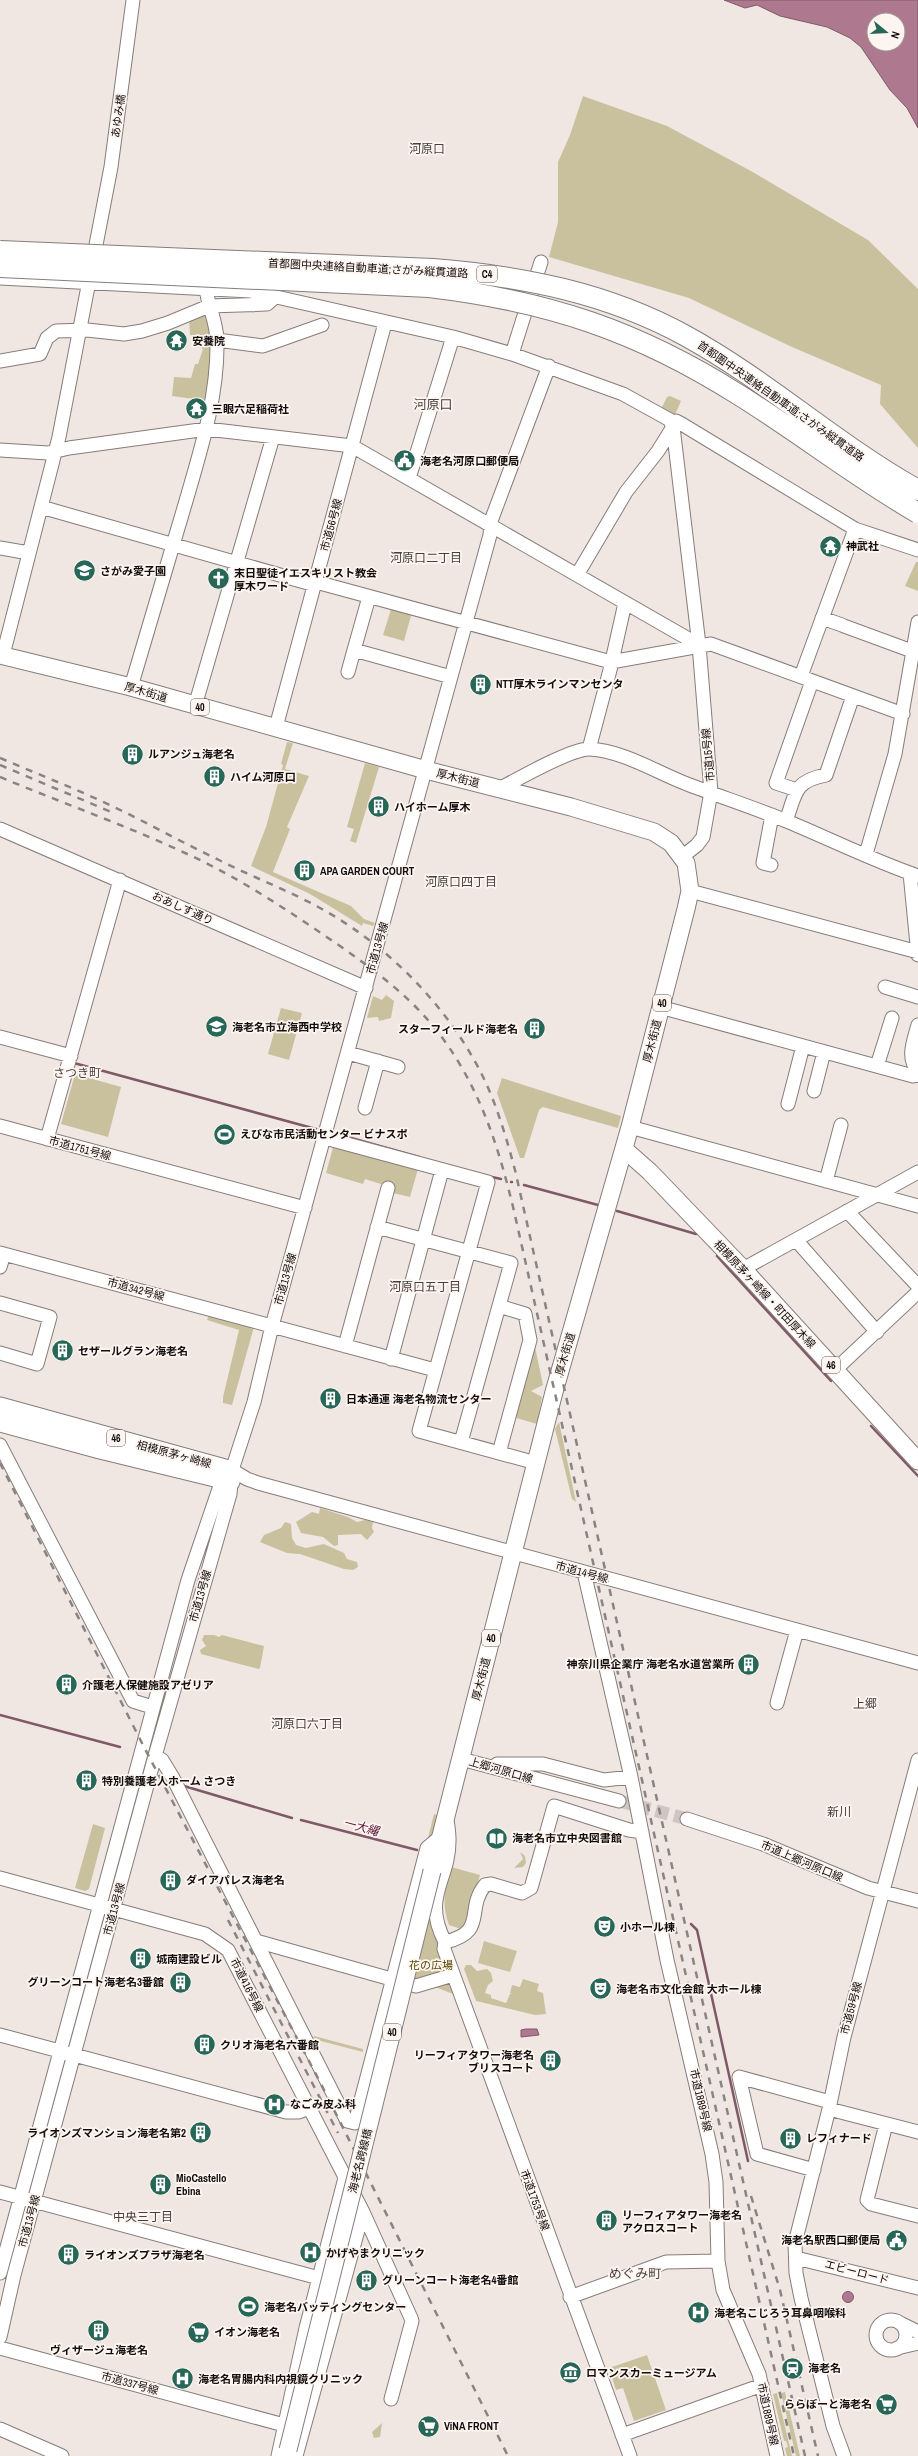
<svg xmlns="http://www.w3.org/2000/svg" width="918" height="2456" font-family="'Archivo Narrow','Noto Sans JP',sans-serif">
  <rect width="100%" height="100%" fill="#f0e7e3"/>
  <path fill="#c9c19e" d="M583,96l84,30 84,45 117,69 50,49v159l-38,-44 1,-19 -89,-38 -103,-49 -140,-41 9,-35v-60l12,-27z
    M207,310l6,19 -5,72 -36,-5 2,-19 17,1 4,-14h3l5,-15 -5,-3v-10l-8,-1 -1,-18z
    M670,396l11,5 -7,16 -13,-8 6,-12z
    M916,562h2v29l-13,-5z
    M392,606l20,6 -8,29 -21,-6z
    M287,742l6,1 -8,26 24,7 -22,51 3,2 -17,43 78,34 13,13 11,4 -2,3 -10,-3 -1,3 -52,-32 -59,-28 15,-39 17,-62 -2,-1z
    M365,763l14,4 -23,76 -6,-2 4,-12 -7,-2z
    M386,995l8,6 -3,17 -12,3 -1,-4 -11,1 6,-22 9,4z
    M281,1008l21,5 -13,47 -21,-6z
    M75,1074l46,13 -13,50 -47,-13z
    M502,1078l119,38 -3,12 -75,-21 -4,3 -15,48h-4l-23,-65z
    M334,1144l84,25 -8,28 -21,-5 1,-5 -25,-8 -2,5 -37,-11z
    M209,1314l45,13 -22,78 -9,-2v-6l16,-67 -32,-10z
    M534,1342l9,43 -12,6 11,6 -5,27 -24,-7z
    M559,1422l17,80 -4,-3 -17,-70z
    M320,1508l28,9 9,5 8,-2 8,2 -1,6 2,4 -7,8 -6,-6 -23,1v10l-4,1 -11,-9 -22,-4 -5,-11 16,-10 7,2z
    M285,1522l6,2 1,14 4,7 10,3 18,-4 20,9 3,6 10,3 1,5 -5,3 -9,-1 -44,-15 -13,-1 -27,-11 4,-7 17,-7z
    M204,1635h10l5,2 3,-2 42,11 -4,22 -1,1 -58,-15 -1,-4 6,-4 -4,-6z
    M434,1814l5,2 -4,14 -8,12z
    M93,1824l12,4 -16,61 -4,2 -10,-3z
    M520,1852l5,4 1,7 -3,4 -9,1 9,-9z
    M451,1867l29,8 -16,55 -15,-5c-8,-23 -4,-35 2,-58z
    M431,1904l12,65v3l-29,10z
    M101,1926h2l-12,49 -11,25z
    M484,1941l33,10 -7,21 -32,-9z
    M466,1965h5l6,6 10,-2 4,4 2,8 -5,4 -3,8 6,2v3l15,5 4,-9h2l-2,-1 2,-8 8,2 3,-8 16,5 -2,7 6,2 3,21 -11,1 -59,-14 -12,-32z
    M445,1983l6,3 2,8 -23,-9z
    M314,2036l49,13v3l-50,-13z
    M647,2355l19,55 -32,11 -11,-33 -7,2 -7,-22z
    M785,2392l15,64h-4l-15,-63z
    M777,2393l15,63h-5l-2,-8 3,-1 -2,-6h-2l-11,-47z
    M382,2423l-2,14 -6,1 -2,-6z"/>
  <path fill="#ae798e" stroke="#7f5967" fill-rule="evenodd" d="M724,0h194v128l-11,-20 -17,-18 -29,-43 -11,-9 -23,-11 -47,-11 -23,-11 -12,3zM874,20h24v24h-24z
    M526,2029h11l2,6 -18,2v-7z
    M842.5 2297a5.5 5.5 0 1 1 11 0a5.5 5.5 0 1 1-11 0Z"/>
  <g fill="none" stroke-linecap="round" stroke-linejoin="round">
    <path stroke="#7f5967" stroke-width="2.5" d="M74,1063l242,66
      M337,1134l82,23
      M492,1177l9,2
      M511,1182h1
      M524,1185l74,20
      M617,1211l79,23
      M717,1256l114,125
      M871,1426l47,50
      M0,1715l120,32
      M184,1786l108,32
      M301,1820l116,30
      M691,1924l6,6 51,231"/>
    <path stroke="#cfc6c3" stroke-width="13" stroke-dasharray="13 6" stroke-linecap="butt" d="M619,1801l68,18"/>
    <defs>
      <path id="minor" d="M0,278l250,13 203,46 59,17 111,40 47,26 3,7 26,218 12,147 -8,45 -6,8 -14,11
        M217,340l46,6 59,-21
        M512,354l29,-92
        M0,361l40,-7 7,-16 9,-7 31,-1 37,4 18,-3 26,-8 41,-17 58,-2 8,-7
        M671,423l5,-2 4,2 175,106 63,21
        M0,450l48,3 21,-5 138,-19 145,17 347,199
        M409,478l44,-141
        M41,507l274,78
        M0,548l29,5
        M577,575l49,-83 32,-41 15,-24
        M316,582l295,80 100,-18 192,70
        M369,597l-15,53 97,27
        M822,618l20,7
        M844,626l68,25
        M3,655l56,-218 52,-270 22,-167
        M348,672l6,-22
        M801,676l54,-147
        M131,687c18,-62 37,-124 55,-186 15,-52 32,-105 31,-160 0,-19 -9,-34 -11,-53
        M195,706l78,-269
        M276,727l109,-404
        M589,749l21,-79 15,-67
        M501,788c17,-9 71,-40 89,-39 33,2 66,23 97,35 34,13 68,24 102,38 43,18 85,39 129,54
        M797,790l-21,-7 36,-102
        M786,821c10,-28 8,-40 40,-46l27,-79
        M0,829l366,159
        M866,854l29,-100 23,-132
        M771,865l-8,-2 9,-48
        M910,873l8,82
        M690,891l228,61
        M885,987l33,10
        M660,1007l253,69 5,-1
        M918,1025c-4,15 -12,33 0,46
        M0,1037l71,19
        M348,1053l50,14
        M877,1066l15,-48
        M814,1091l10,-39
        M788,1104l15,-58
        M365,1108l13,-47
        M0,1126l305,82
        M630,1127l288,79
        M325,1138l163,44 -69,249 117,32
        M47,1139l73,-259
        M826,1181l15,-56
        M847,1211l71,75
        M377,1227l134,36 -50,179
        M796,1240l81,92
        M0,1253l435,117
        M0,1267l4,-13
        M743,1269l175,-97
        M0,1303l50,14 -13,47 -37,-11
        M499,1306l26,8 5,26 -31,113
        M345,1346l43,-158
        M391,1359l51,-189
        M835,1370l83,-78
        M0,1445l133,256 19,6
        M232,1470l15,9 11,4 660,180
        M584,1572l47,205 36,183 45,194 4,28 2,79 5,29 36,84 18,82
        M777,1703l20,-73
        M155,1756l7,4 11,18 174,343 8,2 70,-267 2,-8 13,-11
        M461,1759l158,42
        M497,1764h46l61,16 27,-3
        M687,1819l76,25 105,44 50,13
        M0,1878l205,56 23,16 135,262 48,106 1,3 -21,78
        M256,1941l160,45 37,-11
        M445,1942l-1,7 186,507
        M445,1942c43,-10 20,-32 40,-57l6,-1 31,9 9,-5 23,-82 75,24 13,2
        M445,1942c-24,-47 5,-61 4,-103 0,-6 -1,-13 -2,-19
        M0,2035l286,77h13l11,-4
        M829,2109l89,23
        M886,2124l-19,76 4,4 47,12
        M814,2170l-57,-16 -18,-77 91,25
        M0,2192l319,86
        M796,2258l122,30
        M0,2273l188,-693 34,-100 6,-6
        M570,2297l96,-35 52,-1
        M876 2335a15 15 0 1 1 30 0a15 15 0 1 1-30 0Z
        M902,2324l16,8
        M0,2337l14,-62 141,-519 75,-262 2,-24 22,-68 18,-76 218,-791 1,-14 58,-155
        M0,2348l284,77
        M897,2348l21,-5
        M0,2429l62,27
        M622,2435l140,-50
        M278,2456l28,-128 39,-150
        M296,2456l67,-244
        M844,2456l-11,-30 -32,-128 -5,-25 -1,-30 34,-134 15,-72 74,-277"/>
      <path id="major" d="M0,655l131,32 295,83 145,37 83,25 17,11 15,20 4,28 -4,18 -56,218 -76,265 -122,479
        M624,1149l26,23 93,97 175,192
        M0,1406l232,64
        M0,1423l100,27 131,32"/>
    </defs>
    <use href="#minor" stroke="#857d7a" stroke-width="15"/>
    <use href="#major" stroke="#857d7a" stroke-width="19"/>
    <use href="#minor" stroke="#fff" stroke-width="13"/>
    <use href="#major" stroke="#fff" stroke-width="17"/>
    <path stroke="#8a8481" stroke-width="2.5" stroke-dasharray="7 7" stroke-linecap="butt" d="M0,758c33,14 66,27 99,42 40,18 78,40 118,59 37,19 76,33 112,54 65,38 124,100 156,168 13,28 22,59 30,89l290,1286
      M0,765l116,49
      M0,777c67,28 139,53 204,85 48,24 92,54 136,84 52,37 89,65 122,122 26,45 40,93 52,143l280,1245
      M0,1463l145,286 175,333 188,374
      M228,1920l110,213
      M751,2196l29,94 38,166"/>
    <defs>
      <path id="major-bridge" d="M288,2450l144,-579"/>
      <path id="highway-bridge" d="M0,251l433,18c89,7 175,24 253,67 82,45 151,109 232,154
        M0,267l429,20c119,14 209,44 310,108 61,38 117,82 179,118"/>
    </defs>
    <use href="#major-bridge" stroke="#857d7a" stroke-width="19" stroke-linecap="butt"/>
    <use href="#highway-bridge" stroke="#857d7a" stroke-width="22" stroke-linecap="butt"/>
    <use href="#major-bridge" stroke="#fff" stroke-width="17"/>
    <use href="#highway-bridge" stroke="#fff" stroke-width="20"/>
  </g>
  <defs>
    <symbol id="temple-disc" viewBox="-11 -11 22 22"><circle r="9.5" fill="#266757" stroke="#fef4f0"/><path d="M0-6L5-2H3V0L6.5 2.5H4V6H1.5V3h-3V6H-4V2.5H-6.5L-3 0V-2H-5Z" fill="#fff"/></symbol>
    <symbol id="civic-disc" viewBox="-11 -11 22 22"><circle r="9.5" fill="#266757" stroke="#fef4f0"/><path d="M-.6-6.5H3V-4.5H.6V-3L4-1V1h2V6H-6V1h2V-1L-.6-3ZM-1.2 2.5V6h2.4V2.5Z" fill="#fff"/></symbol>
    <symbol id="school-disc" viewBox="-11 -11 22 22"><circle r="9.5" fill="#266757" stroke="#fef4f0"/><path d="M0-5L7-2L0 1L-7-2ZM-4 1L0 2.5L4 1V4Q0 6-4 4Z" fill="#fff"/></symbol>
    <symbol id="church-disc" viewBox="-11 -11 22 22"><circle r="9.5" fill="#266757" stroke="#fef4f0"/><path d="M-1.2-6h2.4v3.5h3.3v2.4h-3.3V6h-2.4V-.1h-3.3v-2.4h3.3Z" fill="#fff"/></symbol>
    <symbol id="building-disc" viewBox="-11 -11 22 22"><circle r="9.5" fill="#266757" stroke="#fef4f0"/><path d="M-4-6H4V6H1V3H-1V6H-4ZM-2.5-4.3h1.7v1.8h-1.7ZM.8-4.3h1.7v1.8H.8ZM-2.5-1h1.7V.8h-1.7ZM.8-1h1.7V.8H.8Z" fill="#fff"/></symbol>
    <symbol id="stadium-disc" viewBox="-11 -11 22 22"><circle r="9.5" fill="#266757" stroke="#fef4f0"/><path d="M0-5a6.5 5 0 1 0 0 10a6.5 5 0 1 0 0-10ZM-3.5-1.8h7v3.6h-7Z" fill="#fff"/></symbol>
    <symbol id="library-disc" viewBox="-11 -11 22 22"><circle r="9.5" fill="#266757" stroke="#fef4f0"/><path d="M-6-4Q-3-5.5-.7-3.5V5Q-3 3-6 4ZM6-4Q3-5.5 .7-3.5V5Q3 3 6 4Z" fill="#fff"/></symbol>
    <symbol id="theatre-disc" viewBox="-11 -11 22 22"><circle r="9.5" fill="#266757" stroke="#fef4f0"/><path d="M-5-5.5Q0-4 5-5.5V0Q5 5 0 6Q-5 5-5 0ZM-3.3-2.5H-1v1.5H-3.3ZM1-2.5H3.3v1.5H1ZM-2.8 1Q0 5.5 2.8 1Z" fill="#fff"/></symbol>
    <symbol id="hospital-disc" viewBox="-11 -11 22 22"><circle r="9.5" fill="#266757" stroke="#fef4f0"/><path d="M-5-5h3v3.5h4V-5h3V5h-3V1.5h-4V5h-3Z" fill="#fff"/></symbol>
    <symbol id="supermarket-disc" viewBox="-11 -11 22 22"><circle r="9.5" fill="#266757" stroke="#fef4f0"/><path d="M-6-5.5h2.5l.6 2H6L4.5 2H-2.5L-4.4-4H-6ZM-1.5 3.2a1.3 1.3 0 1 0 .1 0ZM3 3.2a1.3 1.3 0 1 0 .1 0Z" fill="#fff"/></symbol>
    <symbol id="station-disc" viewBox="-11 -11 22 22"><circle r="9.5" fill="#266757" stroke="#fef4f0"/><path d="M-3-6H3Q5-6 5-4V2Q5 4 3 4L4.5 6H3L1.5 4h-3L-3 6H-4.5L-3 4Q-5 4-5 2V-4Q-5-6-3-6ZM-3.5-4v3h7v-3ZM-3.5 1v1.5H-2V1ZM2 1v1.5H3.5V1Z" fill="#fff"/></symbol>
    <symbol id="museum-disc" viewBox="-11 -11 22 22"><circle r="9.5" fill="#266757" stroke="#fef4f0"/><path d="M0-6L6-3V-2H-6V-3ZM-5-1h2V3h-2ZM-1-1h2V3h-2ZM3-1h2V3H3ZM-6 4H6V6H-6Z" fill="#fff"/></symbol>
  </defs>
  <g fill-rule="evenodd">
    <use href="#temple-disc" x="164" y="328" width="25" height="25"/>
    <use href="#temple-disc" x="184" y="396" width="25" height="25"/>
    <use href="#civic-disc" x="392" y="448" width="25" height="25"/>
    <use href="#temple-disc" x="818" y="534" width="25" height="25"/>
    <use href="#school-disc" x="72" y="558" width="25" height="25"/>
    <use href="#church-disc" x="206" y="566" width="25" height="25"/>
    <use href="#building-disc" x="468" y="672" width="25" height="25"/>
    <use href="#building-disc" x="120" y="742" width="25" height="25"/>
    <use href="#building-disc" x="202" y="764" width="25" height="25"/>
    <use href="#building-disc" x="366" y="794" width="25" height="25"/>
    <use href="#building-disc" x="292" y="858" width="25" height="25"/>
    <use href="#school-disc" x="204" y="1014" width="25" height="25"/>
    <use href="#building-disc" x="522" y="1016" width="25" height="25"/>
    <use href="#stadium-disc" x="212" y="1122" width="25" height="25"/>
    <use href="#building-disc" x="50" y="1338" width="25" height="25"/>
    <use href="#building-disc" x="318" y="1386" width="25" height="25"/>
    <use href="#building-disc" x="736" y="1652" width="25" height="25"/>
    <use href="#building-disc" x="54" y="1672" width="25" height="25"/>
    <use href="#building-disc" x="74" y="1768" width="25" height="25"/>
    <use href="#library-disc" x="484" y="1826" width="25" height="25"/>
    <use href="#building-disc" x="158" y="1868" width="25" height="25"/>
    <use href="#theatre-disc" x="592" y="1914" width="25" height="25"/>
    <use href="#building-disc" x="128" y="1946" width="25" height="25"/>
    <use href="#building-disc" x="168" y="1970" width="25" height="25"/>
    <use href="#theatre-disc" x="588" y="1976" width="25" height="25"/>
    <use href="#building-disc" x="192" y="2032" width="25" height="25"/>
    <use href="#building-disc" x="538" y="2048" width="25" height="25"/>
    <use href="#hospital-disc" x="262" y="2092" width="25" height="25"/>
    <use href="#building-disc" x="188" y="2120" width="25" height="25"/>
    <use href="#building-disc" x="778" y="2126" width="25" height="25"/>
    <use href="#building-disc" x="148" y="2172" width="25" height="25"/>
    <use href="#building-disc" x="594" y="2208" width="25" height="25"/>
    <use href="#civic-disc" x="884" y="2228" width="25" height="25"/>
    <use href="#hospital-disc" x="298" y="2240" width="25" height="25"/>
    <use href="#building-disc" x="56" y="2242" width="25" height="25"/>
    <use href="#building-disc" x="354" y="2268" width="25" height="25"/>
    <use href="#stadium-disc" x="236" y="2294" width="25" height="25"/>
    <use href="#hospital-disc" x="686" y="2300" width="25" height="25"/>
    <use href="#building-disc" x="86" y="2318" width="25" height="25"/>
    <use href="#supermarket-disc" x="186" y="2320" width="25" height="25"/>
    <use href="#station-disc" x="780" y="2356" width="25" height="25"/>
    <use href="#museum-disc" x="558" y="2360" width="25" height="25"/>
    <use href="#hospital-disc" x="170" y="2366" width="25" height="25"/>
    <use href="#supermarket-disc" x="874" y="2392" width="25" height="25"/>
    <use href="#supermarket-disc" x="416" y="2414" width="25" height="25"/>
  </g>
  <g text-anchor="middle" dominant-baseline="central" stroke-width="3.5" stroke-linejoin="round" paint-order="stroke">
    <g fill="#fef4f0" stroke="#585351" stroke-width="1">
      <rect x="477" y="266" width="20" height="16" rx="3"/>
      <rect x="191" y="699" width="18" height="16" rx="3"/>
      <rect x="653" y="995" width="18" height="16" rx="3"/>
      <rect x="822" y="1357" width="18" height="16" rx="3"/>
      <rect x="107" y="1430" width="18" height="16" rx="3"/>
      <rect x="482" y="1630" width="18" height="16" rx="3"/>
      <rect x="383" y="2024" width="18" height="16" rx="3"/>
    </g>
    <g font-size="10" font-weight="bold" fill="#110e0d">
      <text x="487" y="274">C4</text>
      <text x="200" y="707">40</text>
      <text x="662" y="1003">40</text>
      <text x="831" y="1365">46</text>
      <text x="116" y="1438">46</text>
      <text x="491" y="1638">40</text>
      <text x="392" y="2032">40</text>
    </g>
    <g font-size="11" fill="#110e0d" stroke="#fef4f0">
      <text transform="translate(118 116) rotate(-82)">あゆみ橋</text>
      <text transform="translate(368 268) rotate(3)">首都圏中央連絡自動車道;さがみ縦貫道路</text>
      <text transform="translate(781 401) rotate(35)">首都圏中央連絡自動車道;さがみ縦貫道路</text>
      <text transform="translate(331 525) rotate(-75)">市道56号線</text>
      <text transform="translate(146 692) rotate(16)">厚木街道</text>
      <text transform="translate(708 755) rotate(-95)">市道15号線</text>
      <text transform="translate(458 778) rotate(14)">厚木街道</text>
      <text transform="translate(183 908) rotate(24)">おあしす通り</text>
      <text transform="translate(377 948) rotate(-74)">市道13号線</text>
      <text transform="translate(652 1041) rotate(-76)">厚木街道</text>
      <text transform="translate(80 1148) rotate(15)">市道1751号線</text>
      <text transform="translate(285 1279) rotate(-74)">市道13号線</text>
      <text transform="translate(136 1289) rotate(15)">市道342号線</text>
      <text transform="translate(765 1294) rotate(47)">相模原茅ヶ崎線・町田厚木線</text>
      <text transform="translate(565 1354) rotate(-74)">厚木街道</text>
      <text transform="translate(174 1454) rotate(15)">相模原茅ヶ崎線</text>
      <text transform="translate(582 1572) rotate(15)">市道14号線</text>
      <text transform="translate(200 1596) rotate(-74)">市道13号線</text>
      <text transform="translate(481 1679) rotate(-76)">厚木街道</text>
      <text transform="translate(501 1770) rotate(16)">上郷河原口線</text>
      <text transform="translate(802 1861) rotate(23)">市道上郷河原口線</text>
      <text transform="translate(114 1909) rotate(-75)">市道13号線</text>
      <text transform="translate(247 1985) rotate(63)">市道416号線</text>
      <text transform="translate(851 2008) rotate(-75)">市道59号線</text>
      <text transform="translate(701 2100) rotate(77)">市道1889号線</text>
      <text transform="translate(360 2161) rotate(-76)">海老名跨線橋</text>
      <text transform="translate(535 2200) rotate(70)">市道1753号線</text>
      <text transform="translate(29 2221) rotate(-75)">市道13号線</text>
      <text transform="translate(857 2272) rotate(15)">エビーロード</text>
      <text transform="translate(130 2383) rotate(15)">市道337号線</text>
      <text transform="translate(768 2414) rotate(78)">市道1889号線</text>
    </g>
    <g font-size="11" font-weight="bold" fill="#110e0d" stroke="#fef4f0" text-anchor="start">
      <text x="192" y="341">安養院</text>
      <text x="212" y="409">三眼六足稲荷社</text>
      <text x="420" y="461">海老名河原口郵便局</text>
      <text x="846" y="546">神武社</text>
      <text x="100" y="571">さがみ愛子園</text>
      <text x="234" y="573">末日聖徒イエスキリスト教会<tspan x="234" dy="13">厚木ワード</tspan></text>
      <text x="496" y="684">NTT厚木ラインマンセンタ</text>
      <text x="148" y="754">ルアンジュ海老名</text>
      <text x="230" y="777">ハイム河原口</text>
      <text x="394" y="807">ハイホーム厚木</text>
      <text x="320" y="871">APA GARDEN COURT</text>
      <text x="232" y="1027">海老名市立海西中学校</text>
      <text x="518" y="1029" text-anchor="end">スターフィールド海老名</text>
      <text x="240" y="1134">えびな市民活動センター ビナスポ</text>
      <text x="78" y="1351">セザールグラン海老名</text>
      <text x="346" y="1399">日本通運 海老名物流センター</text>
      <text x="734" y="1664" text-anchor="end">神奈川県企業庁 海老名水道営業所</text>
      <text x="82" y="1685">介護老人保健施設アゼリア</text>
      <text x="102" y="1781">特別養護老人ホーム さつき</text>
      <text x="512" y="1838">海老名市立中央図書館</text>
      <text x="186" y="1880">ダイアパレス海老名</text>
      <text x="620" y="1927">小ホール棟</text>
      <text x="156" y="1959">城南建設ビル</text>
      <text x="164" y="1982" text-anchor="end">グリーンコート海老名3番舘</text>
      <text x="616" y="1989">海老名市文化会館 大ホール棟</text>
      <text x="220" y="2045">クリオ海老名六番館</text>
      <text x="534" y="2055" text-anchor="end">リーフィアタワー海老名<tspan x="534" dy="13">ブリスコート</tspan></text>
      <text x="290" y="2104">なごみ皮ふ科</text>
      <text x="186" y="2133" text-anchor="end">ライオンズマンション海老名第2</text>
      <text x="806" y="2138">レフィナード</text>
      <text x="176" y="2178">MioCastello<tspan x="176" dy="13">Ebina</tspan></text>
      <text x="622" y="2215">リーフィアタワー海老名<tspan x="622" dy="13">アクロスコート</tspan></text>
      <text x="880" y="2240" text-anchor="end">海老名駅西口郵便局</text>
      <text x="326" y="2253">かげやまクリニック</text>
      <text x="84" y="2255">ライオンズプラザ海老名</text>
      <text x="382" y="2280">グリーンコート海老名4番館</text>
      <text x="264" y="2307">海老名バッティングセンター</text>
      <text x="714" y="2313">海老名こじろう耳鼻咽喉科</text>
      <text x="214" y="2332">イオン海老名</text>
      <text x="99" y="2350" text-anchor="middle">ヴィザージュ海老名</text>
      <text x="808" y="2368">海老名</text>
      <text x="586" y="2373">ロマンスカーミュージアム</text>
      <text x="198" y="2379">海老名胃腸内科内視鏡クリニック</text>
      <text x="872" y="2404" text-anchor="end">ららぽーと海老名</text>
      <text x="444" y="2426">ViNA FRONT</text>
    </g>
    <g font-size="11" fill="#584a08" stroke="#fef4f0">
      <text x="431" y="1965">花の広場</text>
    </g>
    <g font-size="12" fill="#463f3c" stroke="#fef4f0">
      <text x="427" y="149">河原口</text>
      <text x="426" y="558">河原口二丁目</text>
      <text x="461" y="882">河原口四丁目</text>
      <text x="77" y="1073">さつき町</text>
      <text x="425" y="1287">河原口五丁目</text>
      <text x="865" y="1704">上郷</text>
      <text x="307" y="1724">河原口六丁目</text>
      <text x="839" y="1812">新川</text>
      <text x="143" y="2217">中央三丁目</text>
    </g>
    <g font-size="12" font-style="italic" fill="#571637" stroke="#fef4f0">
      <text transform="translate(361 1827) rotate(15)">一大縄</text>
    </g>
    <g font-size="13" fill="#463f3c" stroke="#fef4f0">
      <text x="433" y="404">河原口</text>
      <text x="635" y="2273">めぐみ町</text>
    </g>
  </g>
  <g transform="translate(886 32) rotate(108)"><circle r="19" fill="#fef4f0" stroke="#9f9895"/>
  <path d="M0-3L7 15L0 10L-7 15Z" fill="#266757"/>
  <text y="-6" font-size="11" font-weight="bold" text-anchor="middle" fill="#110e0d">N</text>
  </g>
</svg>
